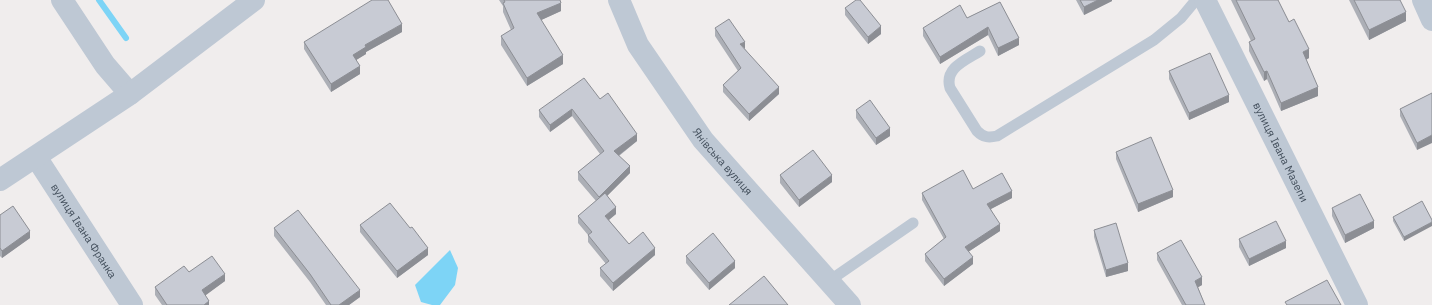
<svg xmlns="http://www.w3.org/2000/svg" width="1432" height="305" font-family="'IBM Plex Sans',sans-serif">
  <rect width="100%" height="100%" fill="#f0eded"/>
  <path fill="#7dd4f6" d="M450,250l8,18 -3,17 -15,20h-8l-11,-3 -6,-17z"/>
  <g fill="none" stroke-linecap="round" stroke-linejoin="round">
    <path stroke="#7dd4f6" stroke-width="6" d="M99,0l27,38"/>
    <path stroke="#bec8d4" stroke-width="11" d="M980,51c-14,9 -36,17 -30,37l27,43c6,6 11,7 20,5l157,-96 27,-22 15,-18
      M829,281l84,-58"/>
    <g stroke="#bec8d4" stroke-width="22">
      <path d="M62,0l43,65 25,29"/>
      <path id="s1" d="M619,0l19,45 65,95 147,165"/>
      <path id="s2" d="M1205,0l152,305"/>
      <path d="M1423,0l9,20"/>
      <path id="s3" d="M36,157l96,148"/>
      <path d="M0,180l130,-86 124,-94"/>
    </g>
  </g>
  <path fill="#acafb6" d="M499,0h61l1,11 -20,9 22,44 -36,22 -26,-41v-9l10,-6 -8,-18v-6z
    M1076,0h36v1l-28,14z
    M1231,0h47l11,22 20,36 -3,2 12,36 -37,15 -14,-32 -3,2 -15,-30v-9l2,-1z
    M1349,0h51l6,21 -37,19z
    M1000,2l19,43 -21,11 -10,-21 -48,29 -17,-28v-8l44,-10z
    M845,8l36,26 -13,10 -23,-29z
    M715,28l30,21 34,45 -30,27 -26,-29v-7l15,-14 -23,-35z
    M402,32l-36,20v2l-10,6 4,14 -29,18 -27,-43v-7z
    M1169,71l60,31 -40,18 -20,-41z
    M1432,93l-15,57 -17,-34v-7z
    M600,99l37,42 -18,15 11,17 -23,23 9,18 -7,6 20,24 26,11 -42,36 -13,-15v-8l6,-4 -18,-22v-7l-10,-12v-7l18,-15 -18,-21v-8l22,-18 -28,-38 -22,16 -11,-15v-7z
    M856,110l34,26 -14,9 -20,-27z
    M1116,152l57,45 -35,15 -22,-53z
    M780,175l52,7 -33,25 -19,-24z
    M973,189l39,9 -21,11 9,22 -32,21 5,12 -29,22 -19,-25v-7l19,-15 -22,-39v-7z
    M1332,208l42,20 -29,15 -13,-27z
    M0,215l30,23 -28,20 -2,-2z
    M1393,217l39,3 -28,21 -11,-20z
    M360,225l50,3 18,27 -31,23 -37,-46z
    M274,228l86,69 -11,8h-23l-16,-23 -36,-46z
    M1094,230l34,41 -22,6 -12,-40z
    M1239,239l47,9 -37,18 -10,-19z
    M1157,253l45,32 -4,2 7,18h-23l-25,-45z
    M686,256l49,12 -26,22 -23,-27z
    M189,272l36,9 -20,14 4,10h-47l-7,-10v-8z"/>
  <path fill="#8c8e94" d="M1098,0h14v1l-28,14v-8z
    M561,3v8l-24,11v-9z
    M1406,12v9l-37,19v-10z
    M402,24v8l-36,20v2l-13,8v-7l12,-10z
    M881,26v8l-13,10v-7z
    M988,27v8l-48,29v-7z
    M1019,38v7l-21,11v-8z
    M745,42v7l-5,-5z
    M1309,49v9l-6,3v-9z
    M563,55v9l-36,22v-8z
    M360,66v8l-29,18v-8z
    M1267,71v8l-3,2v-9z
    M779,87v7l-30,27v-7z
    M1318,87v9l-37,15v-8z
    M1229,95v7l-40,18v-7z
    M572,109v7l-22,16v-7z
    M890,128v8l-14,9v-7z
    M637,134v7l-23,18v-8z
    M1432,135v8l-15,7v-7z
    M630,166v7l-31,31v-7z
    M832,175v7l-33,25v-7z
    M1173,190v7l-35,15v-8z
    M1012,191v7l-25,13v-7z
    M616,207v7l-11,9v-7z
    M1374,221v7l-29,15v-8z
    M1432,222v4l-28,15v-4z
    M1000,224v7l-35,23v-7z
    M30,231v7l-28,20v-7z
    M1286,241v7l-37,18v-7z
    M428,248v7l-31,23v-7z
    M655,248v7l-42,36v-8z
    M973,257v7l-29,22v-7z
    M735,261v7l-26,22v-7z
    M1128,263v8l-22,6v-7z
    M225,274v7l-23,17v-8z
    M1202,277v8l-7,4v-8z
    M360,290v7l-11,8h-10z
    M209,301v4h-5z"/>
  <path fill="#c8cbd4" stroke="#8c8e94" d="M372,0h16l14,24 -37,21 1,2 -13,8 7,11 -29,18 -27,-42z
    M504,0h56l1,3 -24,10 26,42 -36,23 -26,-42 13,-8 -11,-25 2,-1z
    M856,0h4l21,26 -13,11 -23,-29z
    M1080,0h18l-14,7z
    M1236,0h42l11,22 5,-3 15,30 -6,3 15,35 -37,16 -14,-32 -3,1 -15,-30 6,-3z
    M1354,0h46l6,12 -37,18z
    M1000,2l19,36 -21,10 -10,-21 -48,30 -17,-29 37,-23 7,13z
    M729,19l16,23 -5,2 39,43 -30,27 -26,-29 18,-17 -26,-40z
    M1210,53l19,42 -40,18 -20,-42z
    M584,78l16,21 8,-6 29,41 -23,17 16,15 -31,31 -21,-25 26,-21 -32,-42 -22,16 -11,-15z
    M1432,93v42l-15,8 -17,-34z
    M870,100l20,28 -14,10 -20,-28z
    M1151,137l22,53 -35,14 -22,-52z
    M813,150l19,25 -33,25 -19,-25z
    M963,170l10,19 29,-16 10,18 -25,13 13,20 -35,23 8,10 -29,22 -19,-25 21,-17 -24,-44z
    M605,193l11,14 -11,9 24,28 14,-12 12,16 -42,35 -13,-15 9,-7 -21,-26 4,-3 -14,-16z
    M1360,194l14,27 -29,14 -13,-27z
    M1422,201l10,19v2l-28,15 -11,-20z
    M390,203l20,25 2,-1 16,21 -31,23 -37,-46z
    M13,206l17,25 -28,20 -2,-3v-33z
    M298,210l62,80 -21,15h-8l-21,-31 -36,-46z
    M1276,221l10,20 -37,18 -10,-20z
    M1116,223l12,40 -22,7 -12,-40z
    M713,233l22,28 -26,22 -23,-27z
    M1181,240l21,37 -7,4 10,24h-19l-29,-52z
    M212,256l13,18 -23,16 7,11 -5,4h-37l-12,-18 29,-21 5,6z
    M764,276l24,29h-59l5,-4z
    M1327,280l14,25h-54l-2,-3z"/>
  <g text-anchor="middle" dominant-baseline="central" stroke-width="3" stroke-linejoin="round" paint-order="stroke">
    <g font-size="11" fill="#434f5c" stroke="#fff">
      <text stroke="none"><textPath href="#s2" startOffset="170">вулиця Івана Мазепи</textPath></text>
      <text stroke="none"><textPath href="#s1" startOffset="193">Янівська вулиця</textPath></text>
      <text stroke="none"><textPath href="#s3" startOffset="88">вулиця Івана Франка</textPath></text>
    </g>
  </g>
</svg>
